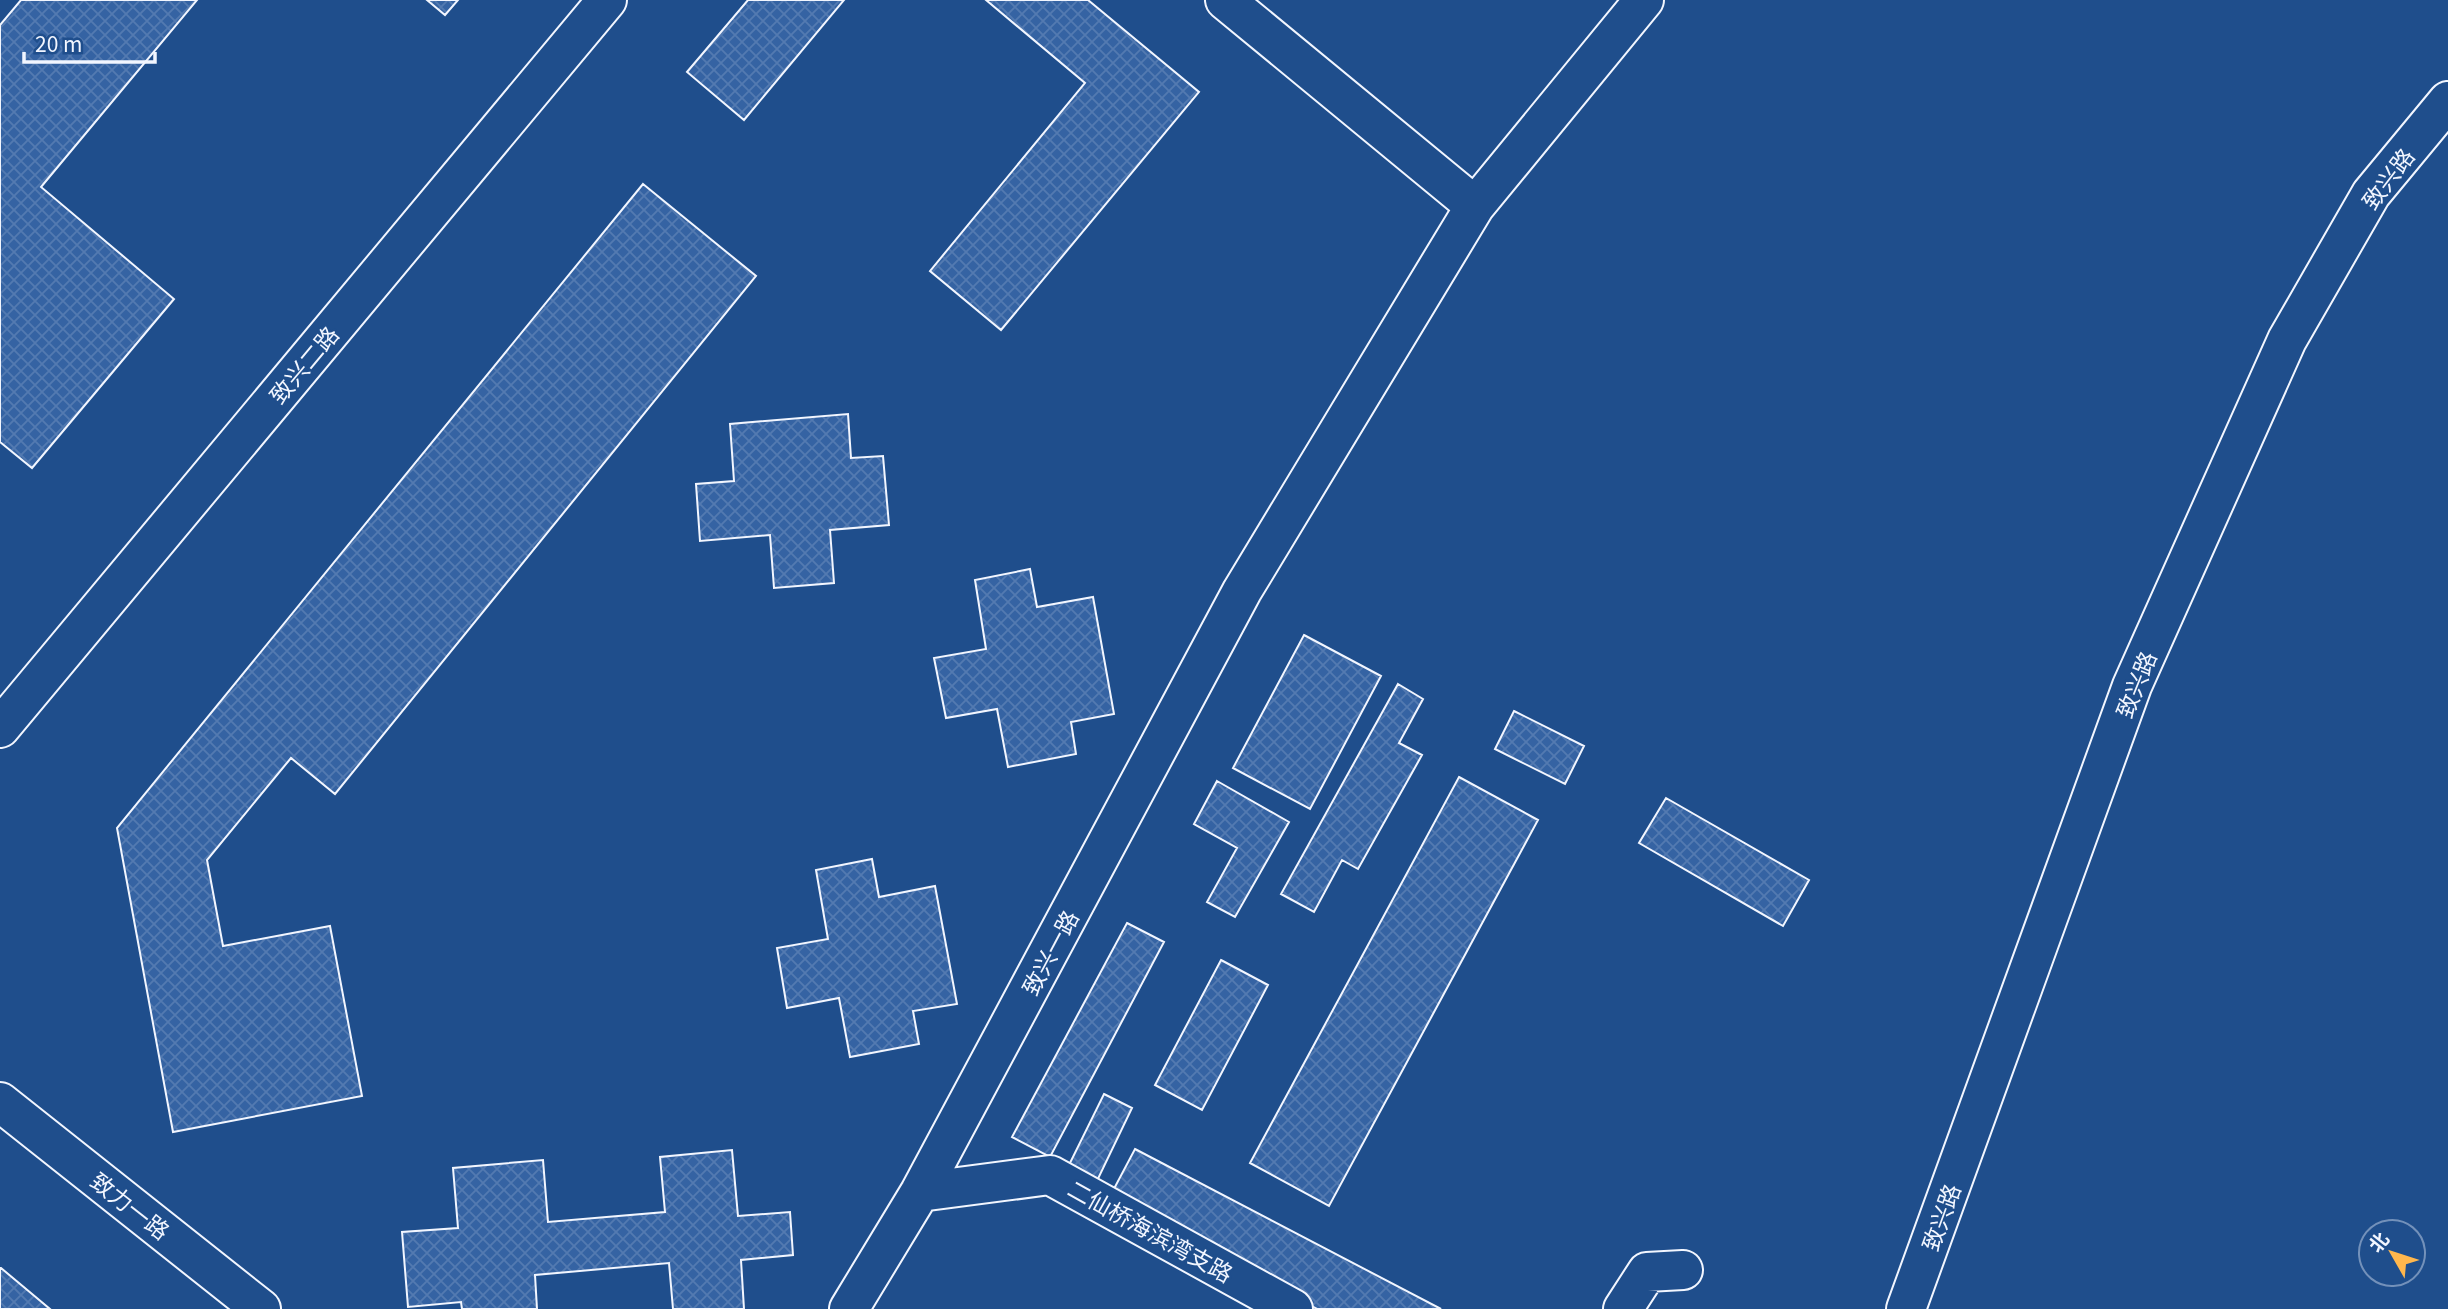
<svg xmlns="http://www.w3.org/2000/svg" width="2448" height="1309" font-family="Georgia,'Noto Sans SC',serif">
  <defs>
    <pattern id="building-cross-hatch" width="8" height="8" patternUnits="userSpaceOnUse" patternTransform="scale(1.75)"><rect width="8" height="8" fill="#3563a3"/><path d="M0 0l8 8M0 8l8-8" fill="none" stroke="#537ab1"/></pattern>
  </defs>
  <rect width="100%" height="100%" fill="#1f4e8c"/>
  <path fill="url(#building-cross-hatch)" stroke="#f2f6ff" stroke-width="2" d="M21,0h176l-156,187 133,112 -142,169 -32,-26v-417z
    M427,0h31l-13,15z
    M748,0h96l-100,120 -57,-48z
    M986,0h102l111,92 -198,238 -71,-59 155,-188z
    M643,184l113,92 -421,518 -44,-36 -84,102 16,86 107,-20 32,170 -189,36 -56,-304z
    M848,414l3,44 32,-2 6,69 -59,5 4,53 -60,5 -4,-53 -70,6 -4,-57 38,-3 -4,-57z
    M1030,569l7,38 56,-10 21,117 -43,8 5,32 -68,13 -11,-58 -51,9 -12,-60 52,-9 -11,-69z
    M1304,635l77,41 -71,133 -77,-41z
    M1398,684l25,15 -24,44 23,12 -64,114 -16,-9 -28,52 -33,-18z
    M1514,711l70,35 -19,38 -70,-35z
    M1459,777l79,43 -209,386 -79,-43z
    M1217,781l72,41 -54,95 -28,-15 30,-54 -43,-24z
    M1666,798l143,82 -26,46 -144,-83z
    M872,859l7,38 56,-11 22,118 -44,7 6,33 -69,13 -11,-59 -52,10 -10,-60 51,-9 -12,-69z
    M1127,923l37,19 -114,215 -38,-20z
    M1221,960l47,25 -66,125 -47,-25z
    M1104,1094l28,14 -37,77 -29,-14z
    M1135,1149l306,160h-124l-209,-109z
    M732,1150l6,66 52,-4 3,43 -52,5 3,49h-71l-4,-46 -134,12 2,34h-75l-1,-7 -53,5 -6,-75 56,-4 -5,-60 90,-8 5,62 117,-10 -5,-55z
    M0,1268h1l49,41h-50z"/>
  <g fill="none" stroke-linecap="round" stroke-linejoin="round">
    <defs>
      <path id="minor" d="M1225,0l250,206
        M0,728l607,-728
        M0,1102l261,207
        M920,1192l130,-17 243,134
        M849,1309l71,-117 322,-601 233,-385 169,-206
        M1623,1309l24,-37 36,-2
        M1906,1309l226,-623 155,-346 84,-146 77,-93"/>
    </defs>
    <use href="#minor" stroke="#f2f6ff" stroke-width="42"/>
    <use href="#minor" stroke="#1f4e8c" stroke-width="38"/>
  </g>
  <g text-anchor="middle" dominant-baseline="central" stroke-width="5" stroke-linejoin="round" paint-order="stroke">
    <g font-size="23" fill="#f2f6ff" stroke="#1f4e8c">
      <text transform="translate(2387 178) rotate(-53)">致兴路</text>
      <text transform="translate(303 364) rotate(-50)">致兴二路</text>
      <text transform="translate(2135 684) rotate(-68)">致兴路</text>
      <text transform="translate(1049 952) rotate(-62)">致兴一路</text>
      <text transform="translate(131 1205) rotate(38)">致力一路</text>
      <text transform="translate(1940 1217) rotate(-70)">致兴路</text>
      <text transform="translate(1151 1230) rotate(29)">二仙桥海滨湾支路</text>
    </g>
  </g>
  <g transform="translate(2392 1253) rotate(309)"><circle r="33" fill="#1f4e8c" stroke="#7391ba" stroke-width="2"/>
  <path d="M0-5L12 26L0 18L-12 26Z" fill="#ffb74d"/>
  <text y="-10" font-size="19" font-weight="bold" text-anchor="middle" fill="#f2f6ff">北</text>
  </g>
  <path d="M24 52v10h131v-10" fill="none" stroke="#f2f6ff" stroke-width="3.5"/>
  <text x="35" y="52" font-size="21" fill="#f2f6ff" stroke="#1f4e8c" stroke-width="5" paint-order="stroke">20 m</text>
</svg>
